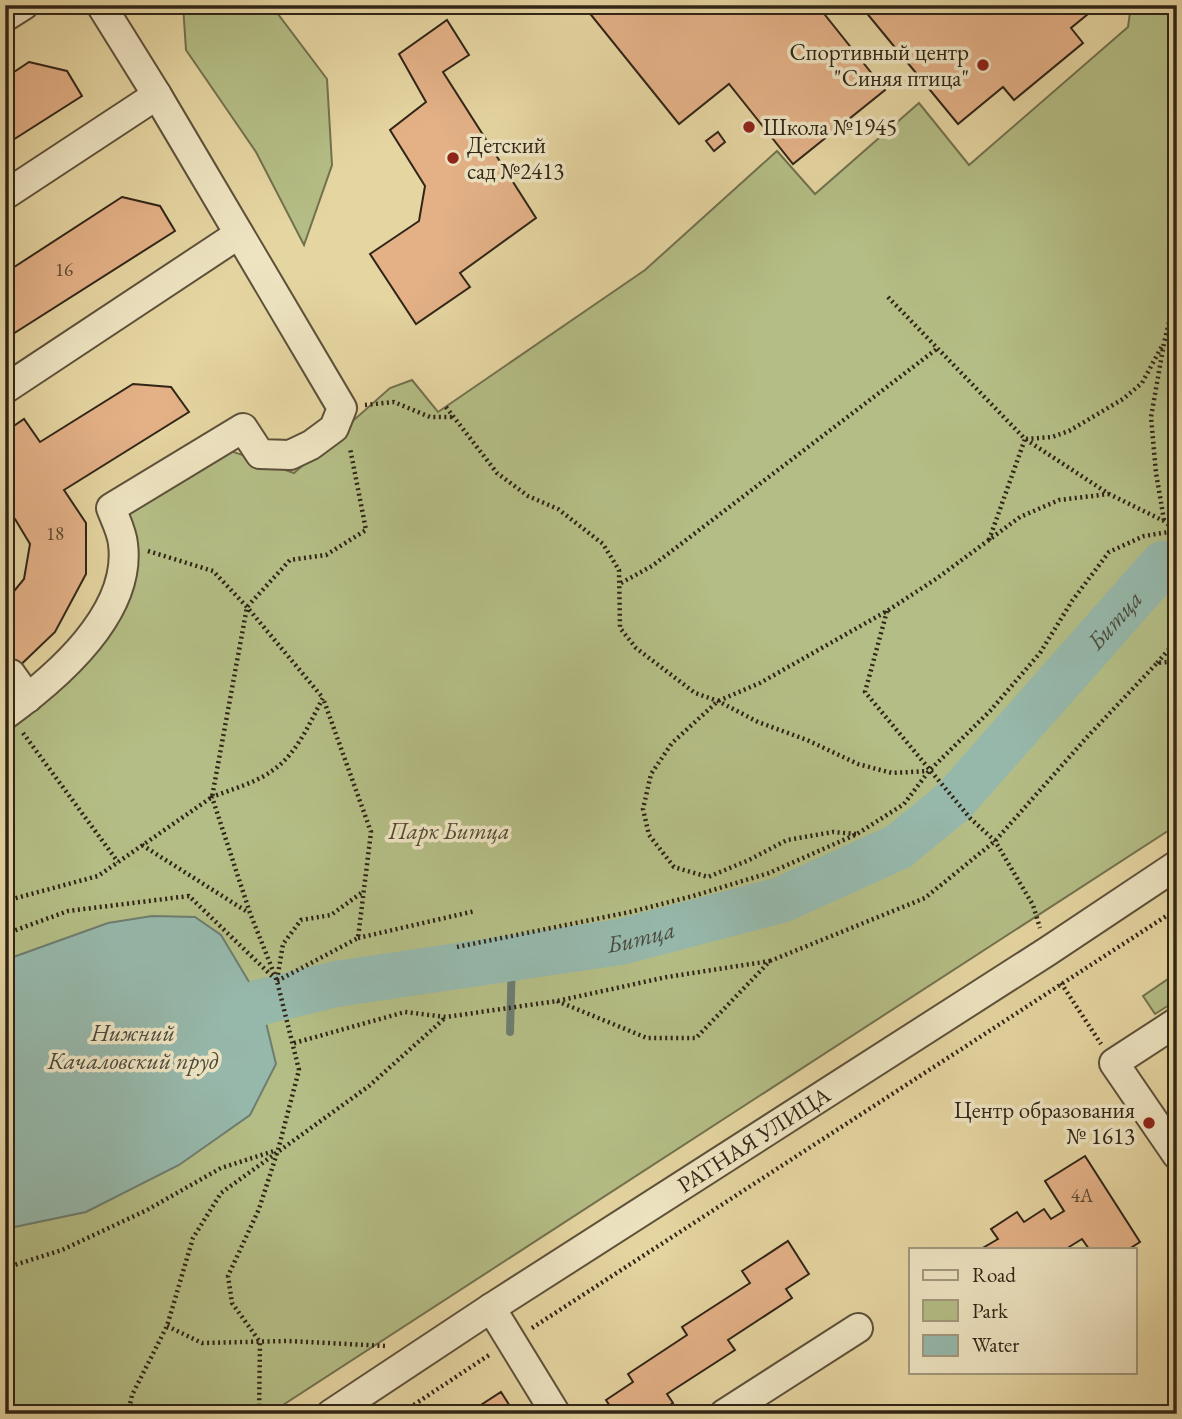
<svg xmlns="http://www.w3.org/2000/svg" width="1182" height="1419" font-family="'EB Garamond',serif">
  <rect width="100%" height="100%" fill="#e5d5a1"/>
  <filter id="stains"><feTurbulence type="fractalNoise" baseFrequency=".00286" numOctaves="4"/><feColorMatrix values="0 0 0 0 .2 0 0 0 0 .09 0 0 0 0 .02 0 0 0 .5 -.17"/></filter>
  <radialGradient id="worn" r=".72"><stop offset=".6" stop-color="#630" stop-opacity="0"/><stop offset="1" stop-color="#630" stop-opacity=".3"/></radialGradient>
  <path fill="#b4bd85" stroke="#72714e" stroke-width="2" d="M183,5h94l-2,5 52,69 5,86 -28,80 -48,-93 -70,-102z
    M1131,5h46v820l-908,589h-264v-689l37,-22 68,-68 25,-63 -8,-57 104,-64 63,22 96,-85 22,-8 26,32 207,-142 132,-119 38,43 104,-91 50,62 159,-138z
    M1177,973v27l-22,14 -12,-18z"/>
  <path fill="#96b8ab" stroke="#6d7d70" stroke-width="2" d="M152,916l43,1 26,18 40,67 15,62 -26,51 -71,50 -93,47 -81,17v-269l103,-37z"/>
  <g fill="none" stroke-linecap="round" stroke-linejoin="round">
    <path stroke="#6d7d70" stroke-width="8" d="M510,1032l2,-74"/>
    <path stroke="#96b8ab" stroke-width="46" id="s1" d="M203,1025l58,-23 75,-18 284,-42 161,-42 117,-53 55,-45 210,-238"/>
  </g>
  <path fill="#e4b187" stroke="#302517" stroke-width="2" d="M583,5h234l68,85 -92,74 -64,-80 -50,40z
    M860,5h239l-28,23 12,15 -69,57 -11,-13 -45,37z
    M447,20l22,35 -26,17 93,146 -76,55 10,14 -54,37 -46,-70 49,-33 6,-35 -35,-56 36,-28 -27,-48z
    M29,62l38,9 15,25 -77,49v-67z
    M718,132l7,10 -11,9 -8,-10z
    M122,197l38,9 15,25 -170,108v-66z
    M133,384l38,3 18,25 -125,78 22,33v51l-31,58 -50,48v-78l19,-23 6,-35 -15,-25 -10,-4v-83l19,-13 16,23z
    M133,384l38,3 18,25 -125,78 22,33v51l-31,58 -44,42 -6,-7v-65l19,-23 6,-35 -15,-25 -10,-4v-83l19,-13 16,23z
    M1085,1156l55,86 -11,7h-40l-7,-10 -13,8 1,2h-89l17,-10 -7,-10 26,-17 7,10 20,-13 7,10 13,-8 -19,-30z
    M788,1241l21,33 -23,15 6,9 -64,42 7,10 -68,44 6,9 -16,11h-42l-9,-14 27,-18 -5,-8 59,-39 -5,-8 68,-44 -8,-12z
    M501,1392l14,22h-48z"/>
  <g fill="none" stroke-linecap="round" stroke-linejoin="round">
    <defs>
      <g id="minor">
        <path d="M5,17l19,-12"/>
        <path d="M5,195l152,-100"/>
        <path d="M5,389l234,-155"/>
        <path d="M11,674l17,24"/>
        <path d="M5,715c50,-36 127,-101 118,-171 -1,-12 -8,-25 -12,-36l132,-80 17,26 30,1 21,-10 23,-17 8,-20 -185,-313 -56,-90"/>
        <path d="M1177,1022l-63,41 63,92"/>
        <path d="M491,1308l65,106"/>
        <path id="s2" d="M331,1414l160,-106 557,-357 129,-86"/>
        <path d="M724,1414l134,-86"/>
      </g>
    </defs>
    <use href="#minor" stroke="#5d513a" stroke-width="32"/>
    <path stroke="#302517" stroke-width="4.5" stroke-dasharray="2 3.5" stroke-linecap="butt" d="M888,297l137,142 84,55 55,27 11,9
      M365,405l29,-3 36,15h22
      M446,407l51,66 31,23 30,13 45,35 16,26 1,58 16,20 59,45 23,8 40,21 49,18 51,24 34,9 36,-2
      M1026,439l26,-2 17,-6 54,-32 19,-16 20,-37
      M1164,520l-8,-47 -5,-56 13,-74 13,-53
      M989,540l36,-101
      M148,551l65,20 34,36 76,91c-13,24 -26,56 -50,72 -17,13 -41,19 -61,27l38,116 27,68 22,89 -21,80 -19,59 -31,67 4,27 28,39 -1,72
      M621,583l31,-17 286,-218
      M887,611l-22,81 105,126 25,23 38,64 7,23
      M1157,663l20,-23
      M23,733l95,129
      M856,834l-23,-2 -46,8 -38,20 -41,17 -34,-10 -25,-32 -6,-26 8,-35 21,-31 46,-42 42,-18 127,-72 49,-32 84,-62 39,-17 50,-6
      M142,845l107,68
      M5,901l93,-25 114,-79 35,-190 43,-47 36,-5 40,-25 -16,-82
      M5,934l63,-23 121,-15 85,82
      M358,938l117,-27
      M457,947l173,-35 63,-16 76,-23 88,-39 47,-30 25,-33 61,-60 50,-58 32,-52 37,-49 35,-16 31,-5
      M277,980l6,-36 18,-24 30,-5 33,-24
      M277,981l81,-43 13,-106 -48,-134
      M1061,983l40,61
      M557,1001l90,37h49l74,-77 155,-63 70,-57 93,-105 69,-73 20,-2
      M294,1043l111,-31 41,5 111,-16 110,-24 103,-16
      M5,1268l57,-18 85,-40 74,-42 53,-17
      M167,1326l35,17 87,-2 97,5
      M532,1328l645,-419
      M128,1414l4,-19 35,-69 26,-88 28,-45 148,-107 77,-69
      M400,1414l89,-59"/>
    <use href="#minor" stroke="#eee4c2" stroke-width="28"/>
  </g>
  <g fill="#8f2418" stroke="#eee4c2" stroke-width="2.5">
    <circle cx="983" cy="65" r="7"/>
    <circle cx="749" cy="127" r="7"/>
    <circle cx="453" cy="158" r="7"/>
    <circle cx="1149" cy="1123" r="7"/>
  </g>
  <g text-anchor="middle" dominant-baseline="central" stroke-width="7" stroke-linejoin="round" paint-order="stroke">
    <g font-size="19" fill="#5d4833">
      <text x="64" y="269">16</text>
      <text x="55" y="533">18</text>
      <text x="1082" y="1195">4А</text>
    </g>
    <g font-size="23" fill="#302517" stroke="#eee4c2" text-anchor="end">
      <text x="969" y="52">Спортивный центр<tspan x="969" dy="26">"Синяя птица"</tspan></text>
      <text x="763" y="127" text-anchor="start">Школа №1945</text>
      <text x="467" y="145" text-anchor="start">Детский<tspan x="467" dy="26">сад №2413</tspan></text>
      <text x="1135" y="1110">Центр образования<tspan x="1135" dy="26">№ 1613</tspan></text>
    </g>
    <g font-size="23" font-style="italic" fill="#514b32" stroke="#eee4c2">
      <text x="449" y="831">Парк Битца</text>
    </g>
    <g font-size="23" fill="#302517" stroke="#eee4c2">
      <text stroke="none"><textPath href="#s2" startOffset="504">РАТНАЯ УЛИЦА</textPath></text>
    </g>
    <g font-size="24" font-style="italic" fill="#4a4a3c" stroke="#eee4c2">
      <text stroke="none"><textPath href="#s1" startOffset="1036">Битца</textPath></text>
      <text stroke="none"><textPath href="#s1" startOffset="448">Битца</textPath></text>
      <text x="133" y="1032">Нижний<tspan x="133" dy="28">Качаловский пруд</tspan></text>
    </g>
  </g>
  <rect width="1182" height="1419" fill="none" stroke="#e5d5a1" stroke-width="28"/>
  <rect x="7" y="7" width="1168" height="1405" fill="none" stroke="#302517" stroke-width="3.5"/>
  <rect x="14" y="14" width="1154" height="1391" fill="none" stroke="#302517" stroke-width="2"/>
  <rect x="909" y="1248" width="228" height="126" fill="#eee4c2" stroke="#a2987e" stroke-width="2"/>
  <rect x="923" y="1270" width="35" height="10" fill="#eee4c2" stroke="#a2987e" stroke-width="2"/>
  <text x="972" y="1282" font-size="21" fill="#302517">Road</text>
  <rect x="923" y="1300" width="35" height="21" fill="#b4bd85" stroke="#a2987e" stroke-width="2"/>
  <text x="972" y="1318" font-size="21" fill="#302517">Park</text>
  <rect x="923" y="1335" width="35" height="21" fill="#96b8ab" stroke="#a2987e" stroke-width="2"/>
  <text x="972" y="1352" font-size="21" fill="#302517">Water</text>
  <rect width="100%" height="100%" filter="url(#stains)"/>
  <rect width="100%" height="100%" fill="url(#worn)"/>
</svg>
